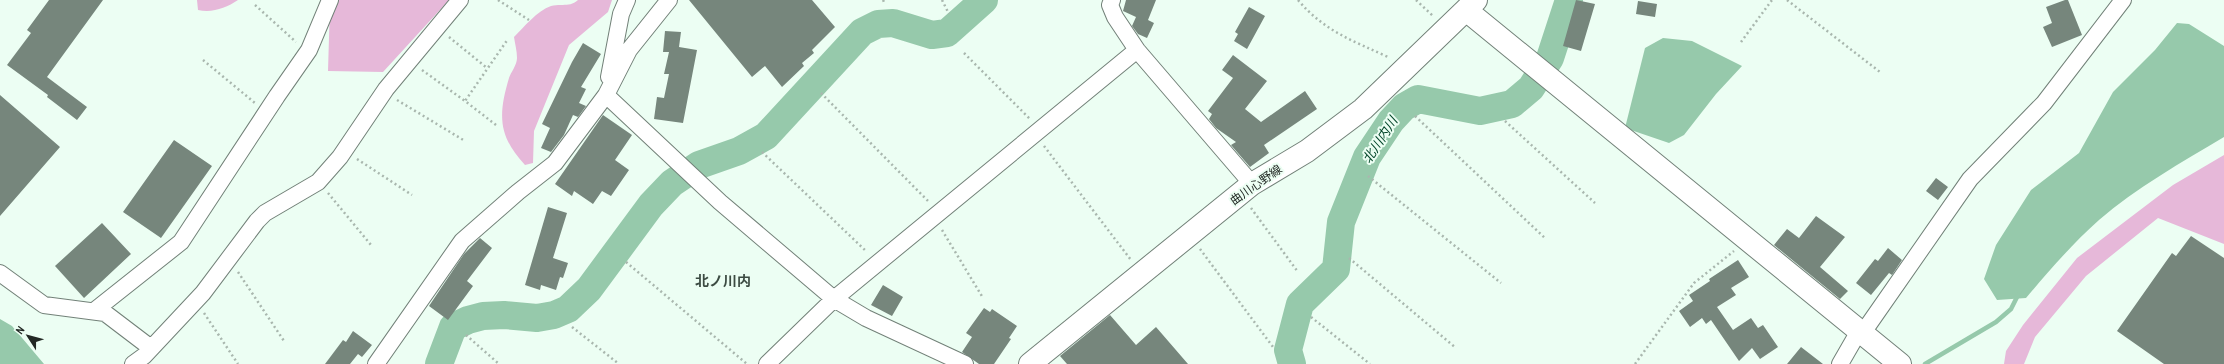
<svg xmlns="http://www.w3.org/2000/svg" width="2224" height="364" font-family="'Archivo Narrow','Noto Sans JP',sans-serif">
  <rect width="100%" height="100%" fill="#ecfef3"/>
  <path fill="#e6b8d9" d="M197,0h41c-12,8 -25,13 -40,10z
    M332,0h117l-66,72 -55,-1 2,-67z
    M578,0h34l-4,12 -39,33 -35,86 -1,32 -8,2c-27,-29 -27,-50 -16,-87 2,-6 8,-13 8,-20 0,-7 -2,-14 -3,-21 10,-10 23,-26 37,-31 10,-3 18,2 27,-6z
    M2224,155v89l-66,-26 -72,58 -51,61 -11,27h-20l2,-13 17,-26 54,-67 96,-73z"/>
  <path fill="#96c9ab" d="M2177,23l12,1 35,22v91c-42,25 -88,51 -125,83 -27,24 -50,51 -73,78l-29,2 -13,-21 12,-34 35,-55 48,-37 34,-61 42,-42z
    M1663,38l29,3 50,25 -26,28 -32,41 -15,8 -44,-15 20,-80z
    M0,319l12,7 32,38h-44z"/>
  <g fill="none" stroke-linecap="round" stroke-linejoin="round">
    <path stroke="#96c9ab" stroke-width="4.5" d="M1925,364l71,-42 15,-13 7,-14"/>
    <path stroke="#96c9ab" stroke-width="28" d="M439,364l14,-37 15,-7 15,-4 21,-1 33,3 17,-3 14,-6 21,-20 62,-84 21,-22 27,-18 40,-14 27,-15 96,-104 16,-8 15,-1 39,12 15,-2 37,-33
      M1292,364l-4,-14 12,-46 36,-35 5,-47 26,-65 24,-36 13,-14 14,-8 62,12 32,-7 19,-16 19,-30 19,-58"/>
  </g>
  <path fill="#76867c" d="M49,0h54l-56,77 40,30 -10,13 -30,-23 1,-2 -41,-30 24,-32 -4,-3z
    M689,0h123l23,27 -23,23 2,3 -12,10 2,3 -22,21 -17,-21 -13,11z
    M1126,0h30l-8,20 6,3 -7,15 -9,-4 -6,-8 4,-9 -13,-6z
    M1576,0l19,4 -14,47 -18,-5z
    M2065,0h3l14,35 -30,12 -9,-20 9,-4 -6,-16z
    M1638,1l19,3 -2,13 -19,-3z
    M1249,7l16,9 -18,33 -13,-8 4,-7 -3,-2z
    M665,31l16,1 -2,15 18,3 -14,73 -29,-4 3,-22 7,1 5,-24h-5l5,-22h-6z
    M583,43l18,11 -20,33 5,2 -7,14 7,3 -8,11 -5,-2 -9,20 -13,17 -10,-4 9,-20 -8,-4 30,-62z
    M1233,55l34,26 -22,28 16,13 44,-31 12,18 -53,36 5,8 -19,14 -19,-22 5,-3 -20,-14 -7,-9 3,-5 -4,-3 25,-33 -11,-8z
    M0,95l60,52 -60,69z
    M603,115l29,20 -17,25 14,10 -18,26 -9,-5 -9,13 -19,-13 -2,5 -17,-12z
    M174,140l38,26 -51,72 -38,-26z
    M1936,178l12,9 -10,13 -12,-9z
    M548,207l19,6 -14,45 15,5 -5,15 -3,-1 -4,13 -15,-5 -1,5 -15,-5z
    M1816,216l29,21 -25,30 28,24 -8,8 -66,-54 13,-16 12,9z
    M102,223l29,31 -47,44 -29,-32z
    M2191,236l33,22v106h-60l-47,-33 55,-78 4,3z
    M480,238l12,10 -25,33 6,5 -25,34 -19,-14 35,-52z
    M1888,248l14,12 -10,15 -3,-2 -18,22 -15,-12 19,-24 3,2z
    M1738,260l11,17 -18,11 5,7 -19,12 16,23 18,-12 7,10 5,-3 15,22 -18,12 -8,-11 -13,13 -28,-41 -5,4 -4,-6 -12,9 -11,-16 14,-10 -4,-6 21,-14 -1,-2z
    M883,285l20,12 -11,19 -21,-11z
    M984,308l6,4 2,-3 25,17 -8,12 2,1 -17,25h-15l-17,-12 10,-15 -6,-4z
    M1110,315l26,30 20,-18 32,37h-121l-7,-8z
    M353,331l19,14 -10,12 -4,-3 -8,10h-25l18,-24 3,2z
    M1801,347l22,17h-36z"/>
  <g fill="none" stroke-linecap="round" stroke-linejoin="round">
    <defs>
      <path id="street" d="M1112,0l-2,5 5,12 22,33 115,134
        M609,77l12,-63 6,-14
        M606,95l114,107 114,97 32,19 99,46
        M0,273l44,32 61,8 46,35
        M94,311l87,-69 96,-146 32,-46 21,-50
        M1862,334l108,-155 74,-76 79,-103
        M133,364l11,-8 59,-63 54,-72 8,-8 53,-31 22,-25 46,-68 74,-89
        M376,364l86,-123 56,-49 37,-29 51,-68 23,-45 40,-50
        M767,364l67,-65 303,-249
        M1840,364l19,-33"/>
      <path id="secondary" d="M1466,10l434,354
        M1030,364l222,-180 55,-33 56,-42 113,-109"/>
    </defs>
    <use href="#street" stroke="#728178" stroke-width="18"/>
    <use href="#secondary" stroke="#728178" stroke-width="24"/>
    <path stroke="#a9b7ae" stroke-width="2.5" stroke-dasharray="2 3" stroke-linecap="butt" d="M498,0l31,20
      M883,0l1,2
      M942,0l7,14
      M1298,0c27,32 56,41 92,58
      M1416,0l17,16
      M1787,0l93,72
      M255,5l41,37
      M449,37l38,31
      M1741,42l31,-42
      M964,53l66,66
      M203,60l52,43
      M422,70l43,31
      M821,93l108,109
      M397,100l68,41
      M1415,116l131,123
      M1505,121l90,82
      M496,125l-31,-24 43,-62
      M1044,146l87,114
      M762,152l105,100
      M357,159l55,36
      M1368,176l133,107
      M328,193l43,52
      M1251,208l47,64
      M942,230l41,68
      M1200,249l73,98
      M1349,258l107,90
      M626,262l121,102
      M238,272l46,69
      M204,313l34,51
      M1311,317l59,47
      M572,327l47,37
      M466,335l33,29
      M1635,364l59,-81 40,-32"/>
    <use href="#street" stroke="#fff" stroke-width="16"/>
    <use href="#secondary" stroke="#fff" stroke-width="22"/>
  </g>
  <g text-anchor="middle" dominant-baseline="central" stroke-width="4" stroke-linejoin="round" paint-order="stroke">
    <g font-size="12" fill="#222824" stroke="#ecfef3">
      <text transform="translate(1256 185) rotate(-35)">曲川心野線</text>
    </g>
    <g font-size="13" font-style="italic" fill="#04462a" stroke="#ecfef3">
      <text transform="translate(1380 140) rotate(-57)">北川内川</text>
    </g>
    <g font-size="14" font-weight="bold" fill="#3c4b42" stroke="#ecfef3">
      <text x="723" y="281">北ノ川内</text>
    </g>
  </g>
  <g transform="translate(28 336) rotate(306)" stroke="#ecfef3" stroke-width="3" paint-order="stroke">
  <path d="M0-3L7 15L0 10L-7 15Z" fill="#222824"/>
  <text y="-6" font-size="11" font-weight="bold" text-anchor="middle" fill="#222824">N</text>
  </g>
</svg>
